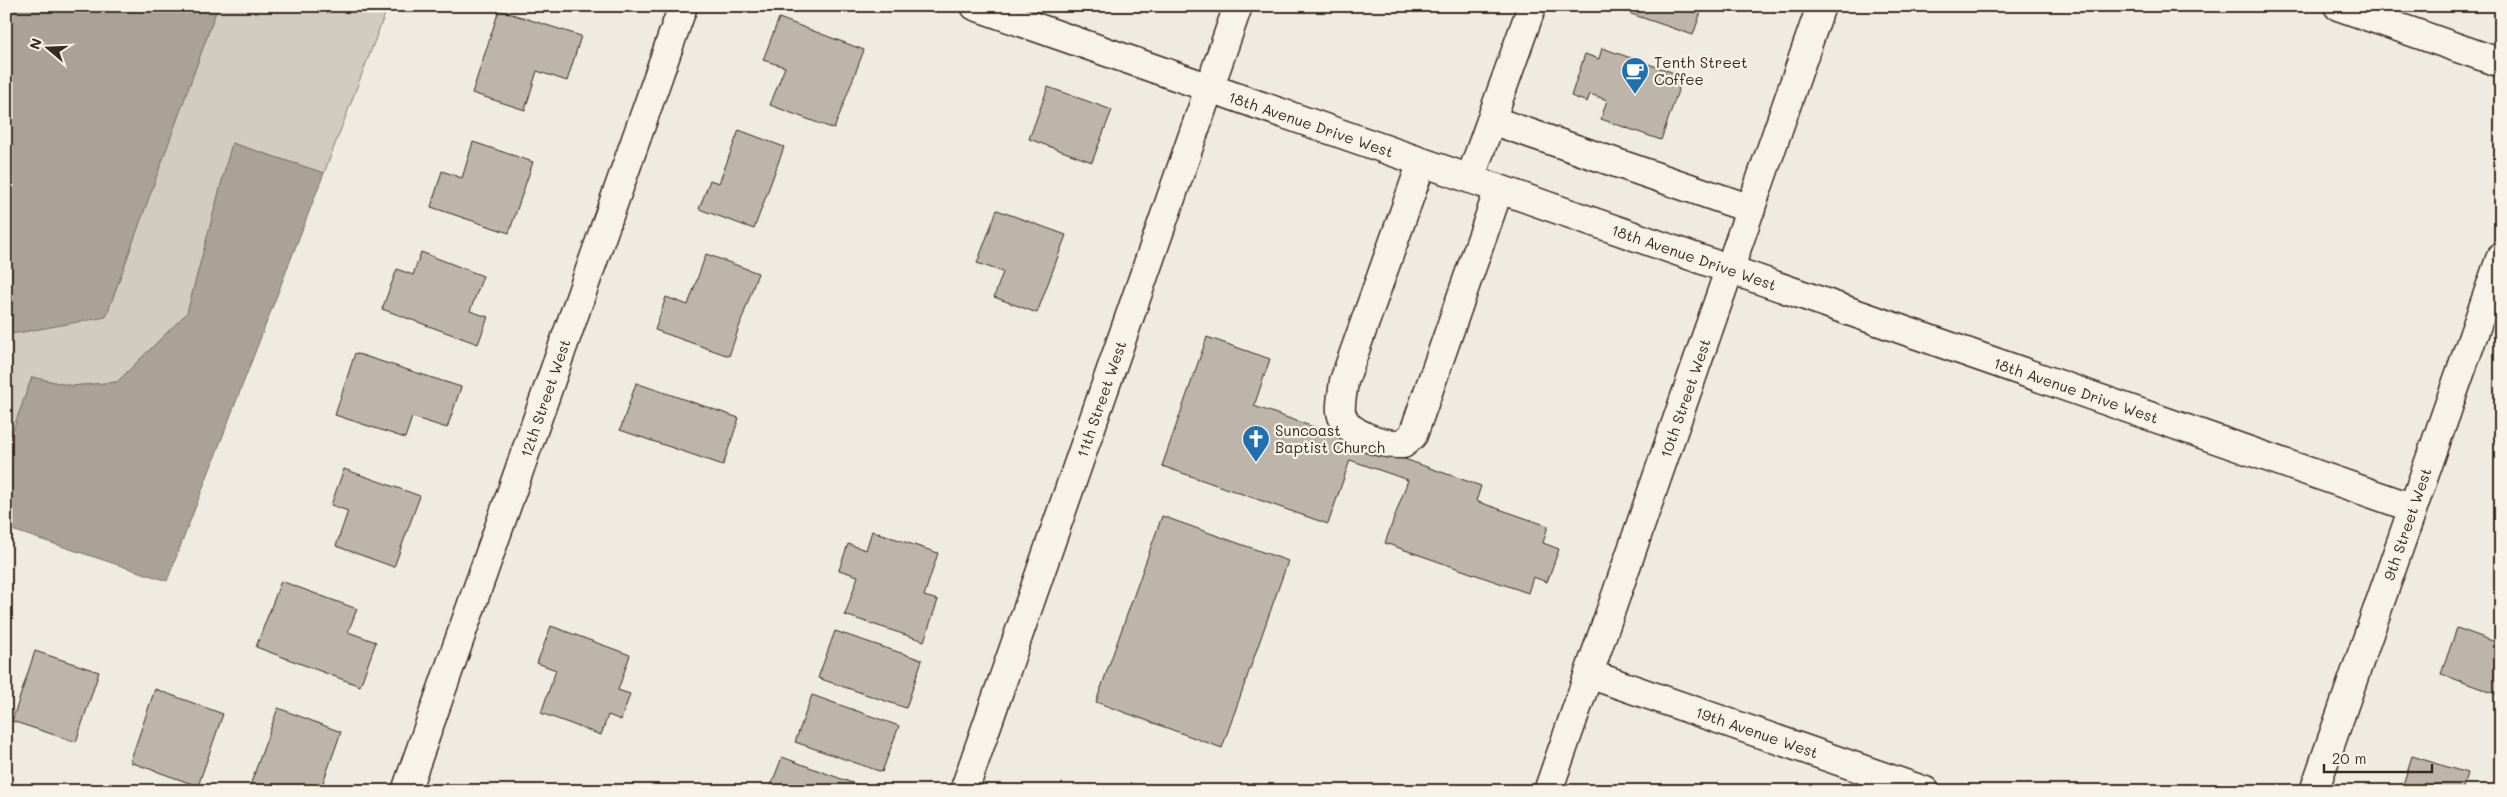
<svg xmlns="http://www.w3.org/2000/svg" width="2507" height="797" font-family="Mali,sans-serif">
  <rect width="100%" height="100%" fill="#efebe0"/>
  <filter id="ink" filterUnits="userSpaceOnUse"><feTurbulence type="fractalNoise" baseFrequency=".02" numOctaves="2"/><feDisplacementMap in="SourceGraphic" scale="10" xChannelSelector="R" yChannelSelector="G"/><feConvolveMatrix kernelMatrix="1 2 1 2 8 2 1 2 1" color-interpolation-filters="sRGB"/></filter>
  <g filter="url(#ink)">
    <path fill="#d1cbc0" stroke="#867a6f" d="M218,6h170l-64,167 -92,-30 -45,170 -70,69 -45,4 -40,-9 -26,72v-114l100,-19z"/>
    <path fill="#aaa296" stroke="#7e7266" d="M6,6h212l-112,311 -100,18z
      M232,143l92,30 -157,408 -161,-53v-79l26,-72 40,9 45,-4 70,-69z"/>
    <path fill="#bdb5aa" stroke="#3b2a1e" d="M1608,6h95l-10,29z
      M499,10l82,26 -14,45 -30,-10 -12,39 -53,-17z
      M779,18l85,32 -30,79 -64,-24 15,-38 -22,-7z
      M1602,48l81,28 -22,64 -60,-21 6,-19 -17,-6 -3,8 -16,-6 14,-42 14,5z
      M1048,87l64,23 -20,52 -63,-23z
      M739,130l45,17 -30,82 -55,-20 11,-29 9,3z
      M473,142l60,20 -24,71 -78,-26 11,-36 20,7z
      M997,210l69,25 -29,78 -43,-16 9,-25 -26,-9z
      M421,252l62,24 -13,35 18,6 -10,27 -96,-35 15,-40 16,6z
      M706,254l52,19 -29,83 -74,-26 11,-33 22,8z
      M1207,337l63,22 -16,47 227,80 -5,15 72,25 -5,17 16,6 -12,33 -14,-5 -5,16 -143,-50 23,-63 -58,-20 -22,64 -166,-58z
      M355,353l106,34 -14,41 -35,-11 -7,21 -70,-23z
      M636,383l103,35 -16,47 -103,-35z
      M344,469l76,27 -26,71 -58,-21 12,-35 -17,-6z
      M1162,516l126,45 -66,187 -126,-46z
      M872,531l66,22 -14,43 14,4 -14,41 -79,-26 13,-39 -19,-6 9,-26 18,6z
      M281,581l76,28 -9,23 28,10 -16,44 -104,-39z
      M551,626l79,29 -12,35 12,4 -9,26 -13,-5 -7,20 -60,-22 15,-43 -19,-7z
      M2457,628l44,16v52l-60,-22z
      M835,631l87,29 -16,48 -88,-30z
      M35,651l64,21 -23,70 -64,-21z
      M155,689l68,25 -25,72 -68,-24z
      M812,695l87,31 -17,46 -87,-30z
      M278,708l63,24 -21,59h-72z
      M2412,756l55,17 -5,18h-61z
      M782,757l92,34h-105z"/>
    <g fill="none" stroke-linecap="round" stroke-linejoin="round">
      <defs>
        <path id="minor" d="M975,6l1438,502
          M2338,6l163,57
          M1491,120l260,89
          M1422,162l-78,219c-1,10 -4,22 -3,31 4,23 43,33 62,32l10,-9 86,-246
          M1470,179l62,-173
          M1589,674l336,117
          M406,791l277,-785
          M964,791l274,-785
          M1548,791l273,-785
          M2314,791l187,-535"/>
      </defs>
      <use href="#minor" stroke="#3b2a1e" stroke-width="31"/>
      <use href="#minor" stroke="#f7f3e8" stroke-width="28"/>
    </g>
  </g>
  <defs>
    <symbol id="cafe-pin" viewBox="-11 -11 22 30"><path d="M0 17L-7.5 6A9.5 9.5 0 1 1 7.5 6Z" fill="#1f6fb2" stroke="#f7f3e8"/><path d="M-5.5-4.5H6V0H3Q3 3.5 0 3.5H-2.5Q-5.5 3.5-5.5 0ZM3-3.2v2h1.7v-2ZM-6 4.5H4V6H-6Z" fill="#fff"/></symbol>
    <symbol id="church-pin" viewBox="-11 -11 22 30"><path d="M0 17L-7.5 6A9.5 9.5 0 1 1 7.5 6Z" fill="#1f6fb2" stroke="#f7f3e8"/><path d="M-1.2-6h2.4v3.5h3.3v2.4h-3.3V6h-2.4V-.1h-3.3v-2.4h3.3Z" fill="#fff"/></symbol>
  </defs>
  <g fill-rule="evenodd">
    <use href="#cafe-pin" x="1619" y="55" width="32" height="43"/>
    <use href="#church-pin" x="1240" y="423" width="32" height="43"/>
  </g>
  <g text-anchor="middle" dominant-baseline="central" stroke-width="4.5" stroke-linejoin="round" paint-order="stroke">
    <g font-size="15" fill="#3b2a1e" stroke="#f7f3e8" text-anchor="start">
      <text x="1654" y="62">Tenth Street<tspan x="1654" dy="17">Coffee</tspan></text>
      <text x="1275" y="430">Suncoast<tspan x="1275" dy="17">Baptist Church</tspan></text>
    </g>
    <g font-size="15" fill="#3b2a1e" stroke="#f7f3e8">
      <text transform="translate(1311 124) rotate(19)">18th Avenue Drive West</text>
      <text transform="translate(1694 257) rotate(19)">18th Avenue Drive West</text>
      <text transform="translate(2076 390) rotate(19)">18th Avenue Drive West</text>
      <text transform="translate(545 398) rotate(-71)">12th Street West</text>
      <text transform="translate(1685 398) rotate(-71)">10th Street West</text>
      <text transform="translate(1101 399) rotate(-71)">11th Street West</text>
      <text transform="translate(2407 524) rotate(-71)">9th Street West</text>
      <text transform="translate(1757 732) rotate(19)">19th Avenue West</text>
    </g>
  </g>
  <rect width="2507" height="797" fill="none" stroke="#f7f3e8" stroke-width="25"/>
  <rect x="12" y="12" width="2482" height="772" fill="none" stroke="#3b2a1e" stroke-width="2" filter="url(#ink)"/>
  <g transform="translate(48 48) rotate(289)" stroke="#f7f3e8" stroke-width="4" paint-order="stroke">
  <path d="M0-4L9 19L0 12L-9 19Z" fill="#3b2a1e"/>
  <text y="-8" font-size="14" font-weight="bold" text-anchor="middle" fill="#3b2a1e">N</text>
  </g>
  <path d="M2324 764v8h108v-8" fill="none" stroke="#3b2a1e" stroke-width="2.5"/>
  <text x="2332" y="764" font-size="15" fill="#3b2a1e" stroke="#f7f3e8" stroke-width="4" paint-order="stroke">20 m</text>
</svg>
